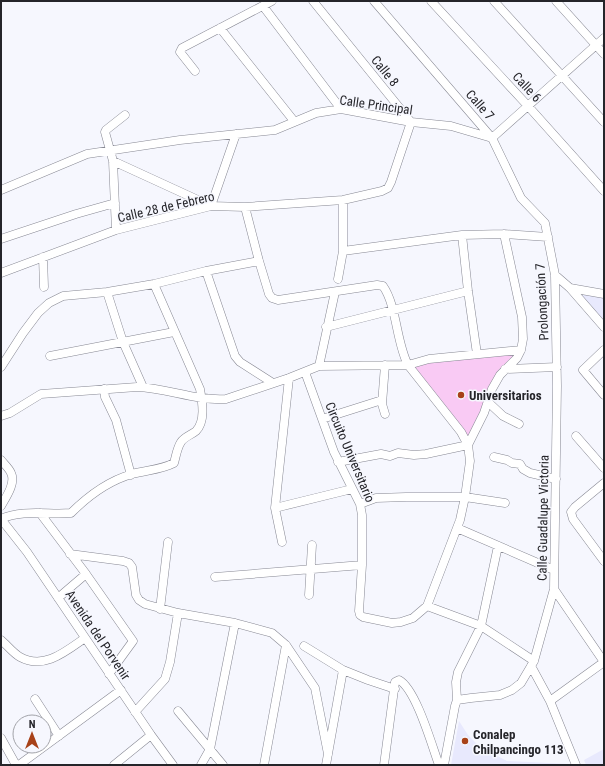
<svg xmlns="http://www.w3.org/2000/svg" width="605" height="766" font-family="'Roboto Condensed',sans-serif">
  <rect width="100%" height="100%" fill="#f6f7fe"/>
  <path fill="#e8e9fd" d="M578,293l26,4v23l-19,-20z
    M459,721l9,14 12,12 27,14 62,3 1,1h-119z
    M604,749v16h-18l-2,-5z"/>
  <path fill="#f9caf4" d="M517,352l-17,17 -10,19 -5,14 -17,36 -56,-71 20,-6z"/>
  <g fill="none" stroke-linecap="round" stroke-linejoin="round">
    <defs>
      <path id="minor" d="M374,1l118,137 29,60 24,25 10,52 2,111 -3,203 -20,72 -13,22 -9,7 -12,5 -29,3 -14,2 -2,6 -11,59
        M431,1l97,105 76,85
        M494,1l110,121
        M556,1l48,53
        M263,6l78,103
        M220,28l74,93
        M195,71l-15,-19 2,-4 90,-47
        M492,138l112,-100
        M113,161l98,45 25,-72
        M1,190l86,-36 93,-14 95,-10 41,-17 25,-4 70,13 40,4 41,12
        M245,207l14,54 10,33 3,4 6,2 99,-15 6,1c14,20 13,56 25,79l53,67 7,13 2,16 -5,36 -5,23 -33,86 -14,12 -12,4 -9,1 -29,-6 -3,-2 -1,-4 3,-46v-50l-2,-11 -26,-52 -29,-80
        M116,230l-3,-69 -8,-29 1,-2 19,-15
        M462,235l6,56 9,63
        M1,239l75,-25 39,-11
        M343,251l119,-16 42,-1 44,3
        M43,257l1,30
        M206,271l29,85 5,6 33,21
        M1,273l115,-43 95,-24 34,1 98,-7 39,-9 6,-3 3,-6 20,-60 -98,-121
        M555,275l15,13 34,39
        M338,279l5,-28v-51
        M570,288l34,6
        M107,292l16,50 20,45
        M326,327l142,-36
        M604,350l-21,20 21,25
        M50,356l124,-24
        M385,365l-3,39 3,10
        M319,366l16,-74
        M1,367l22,-34 15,-20 11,-10 14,-7 44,-4 47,-8 52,-13 53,-10
        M505,369l52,-2
        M104,389l1,8 11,23 15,55
        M488,402l15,14 16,8
        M1,416l9,-3 31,-19 96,-7c30,1 59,14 89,12l63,-21 30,-12 89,-1 21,-6 92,-9
        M322,419l60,-19
        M576,436l28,32
        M468,445l16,-32 8,-24 8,-14 17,-17 4,-8 2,-11 -1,-22 -18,-83
        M494,457l13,3 5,3 8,1 3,5 7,4 26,6
        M1,460c3,4 8,8 10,13 5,10 -5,24 -10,33
        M338,462l43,-8 9,2 8,-3 16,2 12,-1 42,-9
        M604,483l-29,24 -4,5 2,7 31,42
        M360,504l16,-6 30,-1h59l40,6
        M275,508l77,-19
        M40,513l46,61 47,67 -24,33
        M1,519c21,-10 48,-4 70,-6 17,-17 37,-32 61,-39 14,-4 29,-4 42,-11 2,-7 3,-15 7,-21 3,-5 10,-7 15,-11 10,-10 6,-30 4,-42l-46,-105
        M1,519l26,33 124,183 22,30
        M457,528l97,42
        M282,542l-7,-34 14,-130
        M70,554l53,7 6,2 3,4 4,28 3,5 6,4 33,9 57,10 37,10 14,12 29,43 13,66
        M215,577l147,-12
        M554,589l50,73
        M309,595l3,-50
        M58,598l28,-24
        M427,606l54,20 53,35
        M160,609l8,-67
        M1,640c6,5 12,13 19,17 24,13 45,-5 65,-19
        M304,646l39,24 25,10 27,9
        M531,666l19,35 26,64
        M35,699l24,37
        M457,700l-1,-18 2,-10 23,-46 17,-80
        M550,701l54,-39
        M178,711l45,54
        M135,712l30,-33 5,-17 8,-49
        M1,738l15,27
        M19,765l102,-75
        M114,765l37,-30
        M201,765l9,-16 25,-126
        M264,765l22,-120
        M326,765l17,-95
        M384,765l11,-83 4,-2c17,9 33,66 40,85"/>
    </defs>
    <use href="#minor" stroke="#878893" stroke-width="9"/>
    <use href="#minor" stroke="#fff" stroke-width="8"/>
  </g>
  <g fill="#a84219" stroke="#f6f7fe" stroke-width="1.5">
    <circle cx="461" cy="395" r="4"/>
    <circle cx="465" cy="741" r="4"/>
  </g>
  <g text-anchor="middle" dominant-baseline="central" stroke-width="3" stroke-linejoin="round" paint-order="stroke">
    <g font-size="13" fill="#25252a" stroke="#f6f7fe">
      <text transform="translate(385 71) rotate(51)">Calle 8</text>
      <text transform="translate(527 87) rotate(47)">Calle 6</text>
      <text transform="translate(376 105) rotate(8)">Calle Principal</text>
      <text transform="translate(480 105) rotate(49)">Calle 7</text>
      <text transform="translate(166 207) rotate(-13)">Calle 28 de Febrero</text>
      <text transform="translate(542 302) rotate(-93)">Prolongación 7</text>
      <text transform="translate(350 452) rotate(67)">Circuito Universitario</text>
      <text transform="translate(543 518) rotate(-89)">Calle Guadalupe Victoria</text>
      <text transform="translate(98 635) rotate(56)">Avenida del Porvenir</text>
    </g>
    <g font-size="13" font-weight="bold" fill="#25252a" stroke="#f6f7fe" text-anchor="start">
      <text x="469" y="395">Universitarios</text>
      <text x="473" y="734">Conalep<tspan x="473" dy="15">Chilpancingo 113</tspan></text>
    </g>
  </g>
  <rect width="605" height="766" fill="none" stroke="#25252a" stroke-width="4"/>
  <g transform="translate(32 734)"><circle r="19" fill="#f6f7fe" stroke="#a2a3a9"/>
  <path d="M0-3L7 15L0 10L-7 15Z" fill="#a84219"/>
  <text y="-6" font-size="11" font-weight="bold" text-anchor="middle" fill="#25252a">N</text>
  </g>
</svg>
